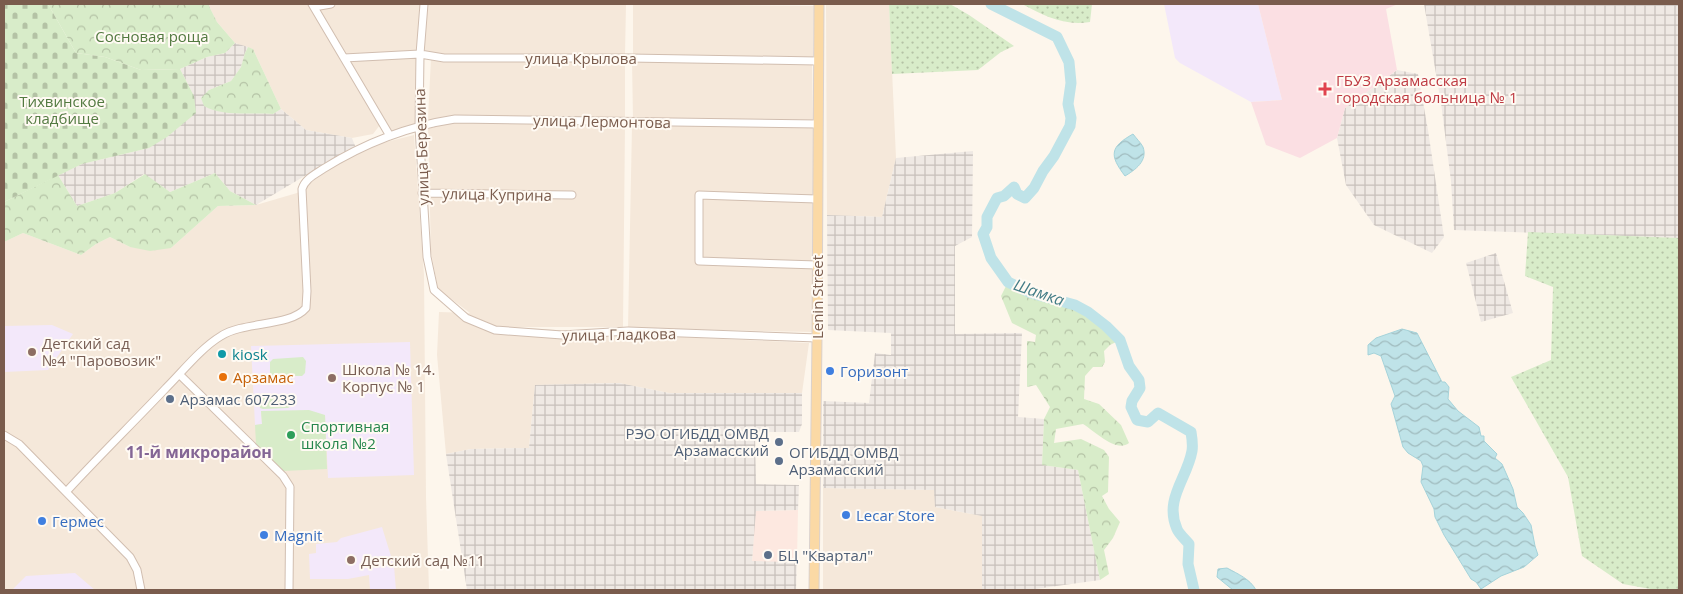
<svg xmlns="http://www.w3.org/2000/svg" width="1683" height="594" font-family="'Open Sans',sans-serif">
  <defs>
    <pattern id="industrial-grid" width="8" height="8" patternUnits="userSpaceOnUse" patternTransform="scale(1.25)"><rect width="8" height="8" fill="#efe9e4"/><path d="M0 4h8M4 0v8" fill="none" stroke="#c7c0bb"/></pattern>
    <pattern id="forest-crowns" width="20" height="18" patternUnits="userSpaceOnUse" patternTransform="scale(1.25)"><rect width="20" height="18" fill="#d8ecc9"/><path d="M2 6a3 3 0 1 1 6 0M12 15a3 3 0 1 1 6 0" fill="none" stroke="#b4c2a5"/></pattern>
    <pattern id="cemetery-stones" width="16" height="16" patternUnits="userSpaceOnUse" patternTransform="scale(1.25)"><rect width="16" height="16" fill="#d8ecc9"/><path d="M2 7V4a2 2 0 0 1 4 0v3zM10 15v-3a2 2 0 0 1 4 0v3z" fill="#b4c2a5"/></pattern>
    <pattern id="garden-dots" width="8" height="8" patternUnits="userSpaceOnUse" patternTransform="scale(1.25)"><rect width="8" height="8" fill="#d8ecc9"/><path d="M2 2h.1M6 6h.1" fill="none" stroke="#b4c2a5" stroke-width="1.8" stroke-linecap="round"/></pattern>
    <pattern id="water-waves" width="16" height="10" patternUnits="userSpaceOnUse" patternTransform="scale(1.25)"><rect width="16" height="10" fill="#bfe3e8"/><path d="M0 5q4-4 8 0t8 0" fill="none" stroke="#a0bbbe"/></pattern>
  </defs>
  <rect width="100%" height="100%" fill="#fdf6ec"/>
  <path fill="#f5e8da" d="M208,4h101l71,121 -7,9 -21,4 -46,-8 -25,-21 -28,-60 -18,-6 -18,-21z
    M315,4h107l-4,37 -3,84 -23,7z
    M425,4h201l-1,51 -179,2 -25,-4z
    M633,4l181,2 -1,51 -180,-1z
    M826,4h63l7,154 -14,59 -55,-2z
    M431,58l194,2v59l-170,-4 -27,5z
    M632,60l180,3 1,59 -180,-2z
    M462,122l163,4 -2,201h-112l107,7 191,9 -7,50h-133l-50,-10 -84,2 -6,63 -58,1 -25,5 -9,-99 2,-43 31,1 -32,-24 -7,-37 -3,-123 16,-5z
    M632,126l181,1v205l-185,-4z
    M414,135l10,140 2,222 3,93h-425v-348l19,-9 58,22 15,-11 14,-7 20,10 41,1 47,-42 38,-1 41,-12 32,-24 45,-24z
    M823,488l112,2v17l47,9v74h-159z"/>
  <path fill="#fde8e0" d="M798,510l-1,48 -10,4h-35l3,-51z"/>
  <path fill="url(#industrial-grid)" d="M1424,4h255v234l-225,-8 -3,-49 -10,-78z
    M235,43l13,4 -3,6 -4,14 -10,14 -22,9 47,22 17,2 8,-5 25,21 46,8 3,8 -99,59 -26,-14 -15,-18 -45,19 -26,-18 -29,19 -38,13 -19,-31 24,-11 67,-16 45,-52 -14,-27 27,-12 18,-4z
    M1397,70l21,4 10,56 16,107 -12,16 -58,-28 -28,-40 -9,-47 8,-30z
    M973,151l-1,86 -17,9v88l67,-1 -4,84 26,2 -2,46 36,5 22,110 -72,10h-46v-74l-47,-9 -1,-17 -111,-2v-87l46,2 6,-50 16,2v-22l-63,-3 -1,-115 55,2 14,-59z
    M1496,253l17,60 -32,9 -15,-59z
    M619,383l50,10h133v31l-3,8h-44l1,52 43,1 -1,25 -42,1 -4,50 35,1 10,-4 -1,32h-329l-21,-136 25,-5 58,-1 6,-63z"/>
  <path fill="#f3e8fa" d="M1164,4h94l24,96 -31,2 -71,-39 -5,-5z
    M52,325l21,9 -25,36 -44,2v-46z
    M410,342l4,133 -86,3 -3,-63 -64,-4 1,13 -7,1 -4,-79z
    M382,527l12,39 2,24h-26l-1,-15 -21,4h-38l-1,-25 7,-1v-9l21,-2 4,-4z
    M75,573l20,17h-83l14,-14z"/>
  <path fill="#fbdfe3" d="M1258,4h140l-12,5 11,61 -52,38 -8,30 -37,20 -34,-13 -15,-43 31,-2z"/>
  <path fill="#d8ecc9" d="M303,357l3,4 -1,12 -3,3h-29l-3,-3v-11l3,-3z
    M287,395l3,2 1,9 -3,2 -25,1 -3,-1 -1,-9 3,-3z
    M309,410l16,5 2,54 -44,2 -27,-27 -1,-19 7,-1 -1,-13z"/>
  <path fill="url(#forest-crowns)" d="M48,4h160l9,18 18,21 -10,10 -18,4 -27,12 -39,1 -36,-13 -29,-4z
    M248,47l5,2 28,60 -8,5c-22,-2 -51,3 -69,-8l-3,-8 8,-8 22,-9 10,-14 4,-14z
    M215,173l15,18 26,14 -38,1 -47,42 -21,3 -20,-4 -20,-10 -14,7 -15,11 -58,-22 -19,9v-40l54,-27 19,31 38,-13 30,-19 25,18z
    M1008,282l23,11 44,12 13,7 18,14 14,14 -10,5 -6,6 1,11 -3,5h-9l-8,9 -1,23 15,5 22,21 8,18c-13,10 -33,-11 -46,-19l-27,5 -2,14 27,-4 23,11 5,7 -1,35 -6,4 7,13 11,13 -7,16 -9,12 5,24 -9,6 -22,-110 -36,-5 2,-46 6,-12 -14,-22 -9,2v-46l8,1 1,-7 -24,-12 -11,-27z"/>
  <path fill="url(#cemetery-stones)" d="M4,4h44l28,49 29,4 36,13 39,-1 14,27 2,17 -29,24 -18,11 -67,16 -78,38z"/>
  <path fill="url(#garden-dots)" d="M889,4h61l19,11 45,31 -13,6 -23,18 -86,4z
    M1022,4h70l-2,18c-27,4 -45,-6 -68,-18z
    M1528,232l151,6v352h-23l-33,-6 -41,-28 -14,-79 -57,-100 40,-17 2,-73 -28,-11z"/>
  <path fill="url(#water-waves)" stroke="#a5d3da" d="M1133,134c3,4 8,9 10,13 5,14 -8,23 -18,29 -16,-21 -15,-29 8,-42z
    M1402,329l15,4 25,49h3l4,5 -1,12 10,12 21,16 2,9h3v5l13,13 -2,4 7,6 11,25 4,18 6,6 8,12 4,21 3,9 -14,12 -23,9 -20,13 -5,-7 -5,-3 -27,-44 -9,-18 -1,-8 -13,-27 2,-16 -2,-5 -13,-8 -5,-6 -12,-43 4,-8 -14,-40 -7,-3 -6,2v-10l8,-7z
    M1227,568c11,6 23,11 29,22h-23l-16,-13 1,-8z"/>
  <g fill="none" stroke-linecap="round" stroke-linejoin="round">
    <path stroke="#bfe3e8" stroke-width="11" d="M991,4l66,33 12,25 2,21 -3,21 3,14 -1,8 -16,30 -11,15 -9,17 -9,10 -8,-4 -3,-7 -10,9 -7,2 -10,19v10l-4,7 8,24 17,24 23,11 44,12 13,7 18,14 14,14 9,26 10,14 1,8 -8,13 -1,6 6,13 11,2 10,-9 33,19c1,6 2,13 1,19 -5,28 -28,48 -15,78 2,5 8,10 12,15l-1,20 6,26"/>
    <defs>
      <path id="minor" d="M312,4l78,132
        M424,4l-4,50 -1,73 8,130 7,33 32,28 29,12 67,5 66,-4 189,7
        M314,7l17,-3
        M344,58l76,-4 24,4h185l189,3
        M422,193l150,2
        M817,265l-118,-4v-66l118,4
        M180,375l103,101 7,11 -1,103
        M4,435l15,9 47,48
        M141,590l-4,-20 -7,-13 -64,-65c33,-36 67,-69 100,-104 17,-17 35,-40 55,-52 23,-15 69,-9 85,-28l1,-17 -5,-102c3,-10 12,-14 21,-20 40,-25 86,-43 132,-50l363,5"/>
      <path id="major" d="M814,590l3,-252 2,-334"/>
    </defs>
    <use href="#minor" stroke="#d1beb0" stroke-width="9"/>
    <use href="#major" stroke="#dad1cd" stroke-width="11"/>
    <use href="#minor" stroke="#fff" stroke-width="7"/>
    <use href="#major" stroke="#fbd9a5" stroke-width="9"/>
  </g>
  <path fill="#e0444e" stroke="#fffaf3" stroke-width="2" d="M1322.5 81.5h5v5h5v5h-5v5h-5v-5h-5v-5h5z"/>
  <g fill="#8d6e63" stroke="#fffaf3" stroke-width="2">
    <circle cx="32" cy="352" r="5"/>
    <circle cx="332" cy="378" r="5"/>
    <circle cx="351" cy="560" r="5"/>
  </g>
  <circle fill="#0f9aa8" stroke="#fffaf3" stroke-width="2" cx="222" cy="354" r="5"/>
  <g fill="#3f7fe0" stroke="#fffaf3" stroke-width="2">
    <circle cx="830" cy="371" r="5"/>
    <circle cx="846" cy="515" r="5"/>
    <circle cx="42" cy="521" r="5"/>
    <circle cx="264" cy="535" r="5"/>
  </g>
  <circle fill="#e8710a" stroke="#fffaf3" stroke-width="2" cx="223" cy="377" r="5"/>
  <g fill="#5c6f8a" stroke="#fffaf3" stroke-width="2">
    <circle cx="170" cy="399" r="5"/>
    <circle cx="779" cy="442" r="5"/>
    <circle cx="779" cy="461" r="5"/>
    <circle cx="768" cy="555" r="5"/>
  </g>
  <circle fill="#2e9e5b" stroke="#fffaf3" stroke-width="2" cx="291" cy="435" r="5"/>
  <g text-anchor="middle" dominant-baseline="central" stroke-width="4" stroke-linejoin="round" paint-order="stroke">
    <g font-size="15" fill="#537a41" stroke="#fffaf3">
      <text x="152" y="36">Сосновая роща</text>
      <text x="62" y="101">Тихвинское<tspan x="62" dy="17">кладбище</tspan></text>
    </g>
    <g font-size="15" fill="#7a5c4d" stroke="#fffaf3">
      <text x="581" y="58">улица Крылова</text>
      <text transform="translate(602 121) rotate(1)">улица Лермонтова</text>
      <text transform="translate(421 147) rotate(-92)">улица Березина</text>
      <text transform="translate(497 194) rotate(1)">улица Куприна</text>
      <text transform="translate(817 297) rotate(-90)">Lenin Street</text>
      <text transform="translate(619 334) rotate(-1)">улица Гладкова</text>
    </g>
    <g font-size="15" fill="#be3a42" stroke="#fffaf3" text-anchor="start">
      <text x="1336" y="80">ГБУЗ Арзамасская<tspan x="1336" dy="17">городская больница № 1</tspan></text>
    </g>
    <g font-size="15" fill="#785e54" stroke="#fffaf3" text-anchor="start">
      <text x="42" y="343">Детский сад<tspan x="42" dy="17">№4 "Паровозик"</tspan></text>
      <text x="342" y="369">Школа № 14.<tspan x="342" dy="17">Корпус № 1</tspan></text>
      <text x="361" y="560">Детский сад №11</text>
    </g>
    <g font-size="15" fill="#0d838f" stroke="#fffaf3" text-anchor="start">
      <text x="232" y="354">kiosk</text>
    </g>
    <g font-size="15" fill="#366cbe" stroke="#fffaf3" text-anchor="start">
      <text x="840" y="371">Горизонт</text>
      <text x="856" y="515">Lecar Store</text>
      <text x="52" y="521">Гермес</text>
      <text x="274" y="535">Magnit</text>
    </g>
    <g font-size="15" fill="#c56008" stroke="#fffaf3" text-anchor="start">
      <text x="233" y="377">Арзамас</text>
    </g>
    <g font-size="15" fill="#4e5e75" stroke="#fffaf3" text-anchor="start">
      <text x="180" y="399">Арзамас 607233</text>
      <text x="769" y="433" text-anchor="end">РЭО ОГИБДД ОМВД<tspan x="769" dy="17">Арзамасский</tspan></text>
      <text x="789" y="452">ОГИБДД ОМВД<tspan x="789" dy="17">Арзамасский</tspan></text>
      <text x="778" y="555">БЦ "Квартал"</text>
    </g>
    <g font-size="15" fill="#27864d" stroke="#fffaf3" text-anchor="start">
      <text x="301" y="426">Спортивная<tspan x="301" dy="17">школа №2</tspan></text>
    </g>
    <g font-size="16" font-style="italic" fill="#437c86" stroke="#fffaf3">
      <text transform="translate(1039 292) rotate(19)">Шамка</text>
    </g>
    <g font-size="16" font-weight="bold" fill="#846695" stroke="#fffaf3">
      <text x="199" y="452">11-й микрорайон</text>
    </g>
  </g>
  <rect width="1683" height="594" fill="none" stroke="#7a5c4d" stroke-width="10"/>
</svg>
